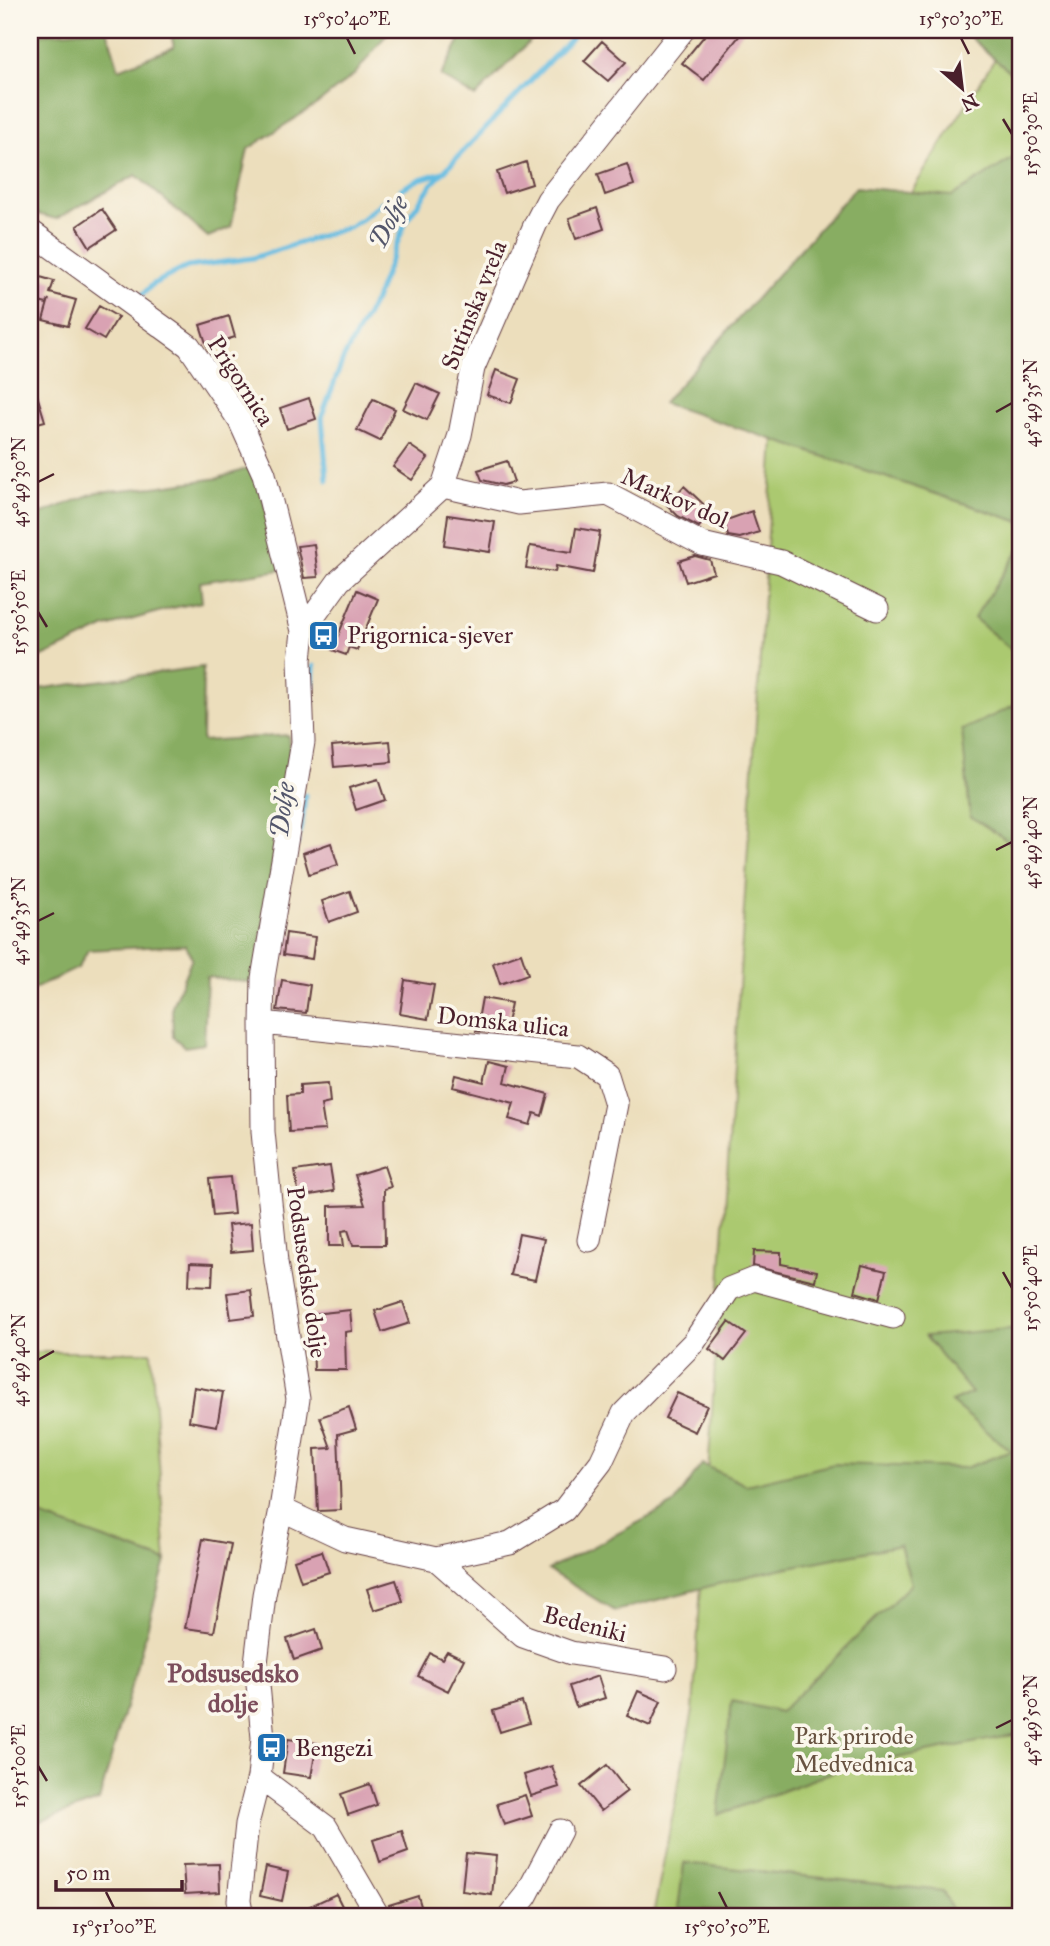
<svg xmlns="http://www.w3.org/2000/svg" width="1050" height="1946" font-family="'IM FELL Great Primer',serif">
  <rect width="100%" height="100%" fill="#fbf7ec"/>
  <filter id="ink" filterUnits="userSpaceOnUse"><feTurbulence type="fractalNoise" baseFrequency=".0143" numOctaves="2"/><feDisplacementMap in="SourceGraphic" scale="14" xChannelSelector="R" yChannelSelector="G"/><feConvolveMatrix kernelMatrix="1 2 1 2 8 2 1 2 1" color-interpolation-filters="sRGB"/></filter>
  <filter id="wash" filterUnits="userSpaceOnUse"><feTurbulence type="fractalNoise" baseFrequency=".00686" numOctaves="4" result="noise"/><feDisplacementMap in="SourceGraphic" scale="28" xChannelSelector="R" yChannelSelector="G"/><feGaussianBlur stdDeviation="1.57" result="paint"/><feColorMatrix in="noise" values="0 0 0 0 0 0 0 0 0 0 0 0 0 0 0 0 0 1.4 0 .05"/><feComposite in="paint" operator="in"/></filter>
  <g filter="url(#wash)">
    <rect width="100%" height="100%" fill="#ecdebc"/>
    <path fill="#abc970" stroke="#7a744e" stroke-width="2" d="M1013,30h7v1886h-367l40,-206 83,-1303z
      M30,1352h121l15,209 -126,-45 -10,2z"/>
    <path fill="#88ad62" stroke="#696646" stroke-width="2" d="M90,30h17l12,39 55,-22 -4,-17h220l-35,44 -38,30 -69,45 -17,78 -23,10 -72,-62 -80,44 -26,-7v-177z
      M465,30h76l-66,67 -34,-21z
      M971,30h49v51l-49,-43z
      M1015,157l5,3v362l-357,-119 193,-216 96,9z
      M255,466l26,104 -81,12 2,20 -30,6 -66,19 -72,34 -4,-5v-138l67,-26 57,-5 65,-9z
      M1020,548v109l-46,-39z
      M203,667l-1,74 86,-6 2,19 -35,229 -48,-6 -3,67 -19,3 -12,-10 -1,-31 20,-48 -7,-13 -97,5 -10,18 -48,23v-301z
      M1020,703v146l-50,-33 -8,-86z
      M1020,1328v408l-2,-2 -177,35 -123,46 14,-114 48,11 131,-128 -11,-39 -136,27 -149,39 -67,-41 126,-66 28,-40 44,21 88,-21 131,4 46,-17 -60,-49 21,-9 -47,-57z
      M40,1516l126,45 -67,240 -69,24v-307z
      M684,1863l259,28 12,25h-220l3,-5 -60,-2z"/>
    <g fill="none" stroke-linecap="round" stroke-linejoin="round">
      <path stroke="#64bbe1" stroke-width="5" d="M401,189l19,-10 23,-7
        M138,299l15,-15 34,-17 66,-9 96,-31 13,-8 20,-17
        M327,480l-5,-64 21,-57 32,-59 31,-79 26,-37 147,-154
        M312,701l2,-35
        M297,844l6,-28 2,-21"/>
    </g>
    <g id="blocks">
      <path fill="#d9a2b3" d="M709,30h35l-40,50 -22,-17z
        M602,41l24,21 -18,19 -24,-20z
        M526,162l6,22 -28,9 -7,-21z
        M627,164l7,21 -29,10 -7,-21z
        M597,208l7,21 -28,10 -7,-21z
        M102,209l14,21 -26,17 -13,-21z
        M30,274l24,7 -4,12 26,7 -8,26 -25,-6 6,-21 -2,5 -17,-4z
        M99,306l19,11 -14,23 -19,-11z
        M229,316l6,21 -28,9 -7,-21z
        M496,370l24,9 -9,24 -24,-8z
        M30,382h3l12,39 -15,4z
        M416,383l24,11 -13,26 -24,-11z
        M309,398l7,21 -29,10 -7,-21z
        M373,399l22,10 -15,32 -23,-11z
        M409,445l19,13 -16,22 -19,-13z
        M507,461l7,21 -11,3 -21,-5 -4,-10z
        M684,486l28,26 -13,15 -21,-11 -11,-11z
        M752,511l7,21 -19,6 -12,-2 -4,-15z
        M448,515l47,7 -5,30 -46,-7z
        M576,528l24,4 -7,41 -37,-7 -1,6 -29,-4 4,-22 42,6z
        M314,544l4,33 -14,1 -7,-32z
        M695,556l15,4 4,13 -28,9 -7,-21z
        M357,590l21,9 -21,51 -8,-3 -3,8 -14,-5z
        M390,741l2,21 -58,5 -2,-21z
        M378,779l7,21 -29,10 -7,-22z
        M331,843l7,22 -29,9 -6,-21z
        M350,891l7,21 -28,10 -7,-21z
        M286,933l29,4 -3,22 -29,-4z
        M521,953l7,21 -28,10 -7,-21z
        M282,980l28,5 -4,28 -29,-3z
        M405,980l29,5 -6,34 -28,-5z
        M482,998l29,5 -6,31 -29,-3z
        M489,1061l20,5 -4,16 43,12 -6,22 -8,-3 -4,12 -21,-6 5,-16 -61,-16 3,-12 28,7z
        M328,1083l2,20 -9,2 4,25 -36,2 -2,-37 13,-1v-9z
        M330,1166l4,25 -35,6 -4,-26z
        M384,1166l7,21 -7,2 1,56h-32l-5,-15 -6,1 2,15h-15v-40l36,-1 -10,-30z
        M230,1177l4,37 -21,2 -4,-37z
        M251,1223l2,27 -22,2 -3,-27z
        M519,1234l25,5 -9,41 -25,-5z
        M754,1251l27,1v12l36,7 -2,10 -62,-15z
        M190,1263l23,1 -1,22 -23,-1z
        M862,1265l24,6 -7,28 -24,-7z
        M251,1290l3,26 -23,3 -4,-26z
        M403,1302l7,21 -28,9 -7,-21z
        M350,1310l2,21 -7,1 1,38h-32l-1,-26h3l-3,-30z
        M729,1322l17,12 -21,27 -16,-12z
        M194,1387l29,5 -6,34 -28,-5z
        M677,1393l30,13 -12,26 -30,-14z
        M349,1407l7,22 -18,5 3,76 -23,1 -3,-62 16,-1 -11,-31z
        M203,1539l28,5 -17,88 -29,-4z
        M322,1551l7,21 -28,9 -7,-21z
        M396,1580l7,21 -29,9 -7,-21z
        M316,1629l6,21 -28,10 -7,-21z
        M447,1651l17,8 -16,32 -30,-15 12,-23 12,6z
        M598,1676l7,22 -29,9 -7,-21z
        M638,1691l23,10 -11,25 -23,-10z
        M522,1702l7,21 -29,9 -7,-21z
        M288,1739l29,4 -6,34 -28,-4z
        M607,1765l20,26 -26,20 -20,-25z
        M552,1766l7,21 -28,9 -7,-21z
        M370,1784l7,21 -29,10 -7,-21z
        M525,1795l7,21 -28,9 -7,-21z
        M402,1831l6,21 -28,10 -7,-22z
        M466,1853l30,3 -4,39 -30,-4z
        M219,1864l1,28 -35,2 -2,-29z
        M266,1867l22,5 -6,29 -22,-5z
        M336,1894l11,22h-58z
        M418,1896l6,20h-31l-4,-11z"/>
    </g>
  </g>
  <g filter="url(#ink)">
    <use href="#blocks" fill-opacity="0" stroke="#623c41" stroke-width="2"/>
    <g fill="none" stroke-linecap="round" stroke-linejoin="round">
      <defs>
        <path id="minor" d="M30,231l159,115 51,75 24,53 39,157 -3,29 3,82 -40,236 -1,45 1,109 13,130 22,137 -17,110 -17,86 -8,68 7,75 -4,39 -12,47 -8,76 3,16
          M443,486l76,17 89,-9 94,50 79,18 96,47
          M303,631l36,-50 104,-95 17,-51 13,-67 63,-145 12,-23 135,-170
          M262,1023l316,33 29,19 9,29 -27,136
          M281,1509l64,30 91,20 74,-16 54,-33 37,-48 23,-49 70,-71 35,-53 25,-10 139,38
          M436,1559l87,77 48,17 94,15
          M259,1777l67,50 52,89
          M510,1916l16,-20 34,-65"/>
      </defs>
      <use href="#minor" stroke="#623c41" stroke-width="25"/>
      <use href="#minor" stroke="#fff" stroke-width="23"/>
    </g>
  </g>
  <path fill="none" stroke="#4a1f2b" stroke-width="2.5" d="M347,38l8,16M961,38l8,16M1003,119l9,15M996,412l16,-9M38,482l16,-8M38,612l9,15M996,850l16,-8M38,921l16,-8M1003,1272l9,16M38,1360l16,-9M996,1728l16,-8M38,1766l9,15M106,1892l8,16M719,1892l8,16"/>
  <defs>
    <symbol id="bus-square" viewBox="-11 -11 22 22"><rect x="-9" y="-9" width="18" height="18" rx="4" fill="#1f6fb2" stroke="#fbf7ec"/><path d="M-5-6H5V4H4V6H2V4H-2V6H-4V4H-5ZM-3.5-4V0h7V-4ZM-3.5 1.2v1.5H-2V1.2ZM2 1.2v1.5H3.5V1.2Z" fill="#fff"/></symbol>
  </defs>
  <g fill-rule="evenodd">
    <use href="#bus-square" x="306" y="618" width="35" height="35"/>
    <use href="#bus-square" x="254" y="1730" width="35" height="35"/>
  </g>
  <g text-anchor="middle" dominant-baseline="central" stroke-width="7" stroke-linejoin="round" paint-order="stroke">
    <g font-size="24" fill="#4a1f2b" stroke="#fbf7ec">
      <text transform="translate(474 305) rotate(-68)">Sutinska vrela</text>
      <text transform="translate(241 381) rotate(57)">Prigornica</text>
      <text transform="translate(675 498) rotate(24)">Markov dol</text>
      <text transform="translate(503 1022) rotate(6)">Domska ulica</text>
      <text transform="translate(307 1272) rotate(82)">Podsusedsko dolje</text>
      <text transform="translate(585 1624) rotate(14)">Bedeniki</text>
    </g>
    <g font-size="24" fill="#4a1f2b" stroke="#fbf7ec" text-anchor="start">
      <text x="347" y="635">Prigornica-sjever</text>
      <text x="295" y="1748">Bengezi</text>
    </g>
    <g font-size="24" fill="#675240" stroke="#fbf7ec">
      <text x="854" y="1736">Park prirode<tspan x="854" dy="28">Medvednica</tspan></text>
    </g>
    <g font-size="26" font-style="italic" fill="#53566b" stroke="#fbf7ec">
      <text transform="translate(388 222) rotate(-62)">Dolje</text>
      <text transform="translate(282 810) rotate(-83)">Dolje</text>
    </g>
    <g font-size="26" font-weight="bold" fill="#7c4d5b" stroke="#fbf7ec">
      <text x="233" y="1673">Podsusedsko<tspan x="233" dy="30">dolje</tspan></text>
    </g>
  </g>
  <rect width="1050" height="1946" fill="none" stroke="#fbf7ec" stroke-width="77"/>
  <g transform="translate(962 88) rotate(152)" stroke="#fbf7ec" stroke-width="5" paint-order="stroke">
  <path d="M0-5L12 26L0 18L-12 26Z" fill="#4a1f2b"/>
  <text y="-10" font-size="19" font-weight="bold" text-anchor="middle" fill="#4a1f2b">N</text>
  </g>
  <path d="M56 1880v10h126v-10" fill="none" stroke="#4a1f2b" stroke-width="3.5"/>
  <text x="66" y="1880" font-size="21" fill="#4a1f2b" stroke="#fbf7ec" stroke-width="5" paint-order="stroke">50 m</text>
  <rect x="38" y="38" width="974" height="1870" fill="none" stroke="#4a1f2b" stroke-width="2.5"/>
  <g font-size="18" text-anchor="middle" fill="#4a1f2b">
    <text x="347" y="25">15°50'40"E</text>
    <text x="961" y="25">15°50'30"E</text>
    <text transform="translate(1031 134) rotate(-90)" y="6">15°50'30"E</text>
    <text transform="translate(1031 403) rotate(-90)" y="6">45°49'35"N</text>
    <text transform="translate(19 482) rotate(-90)" y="6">45°49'30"N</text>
    <text transform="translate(19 612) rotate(-90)" y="6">15°50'50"E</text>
    <text transform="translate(1031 842) rotate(-90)" y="6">45°49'40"N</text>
    <text transform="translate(19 921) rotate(-90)" y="6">45°49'35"N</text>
    <text transform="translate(1031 1288) rotate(-90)" y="6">15°50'40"E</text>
    <text transform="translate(19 1360) rotate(-90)" y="6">45°49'40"N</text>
    <text transform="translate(1031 1720) rotate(-90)" y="6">45°49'50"N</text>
    <text transform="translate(19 1766) rotate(-90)" y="6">15°51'00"E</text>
    <text x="114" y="1933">15°51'00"E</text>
    <text x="727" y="1933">15°50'50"E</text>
  </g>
</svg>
